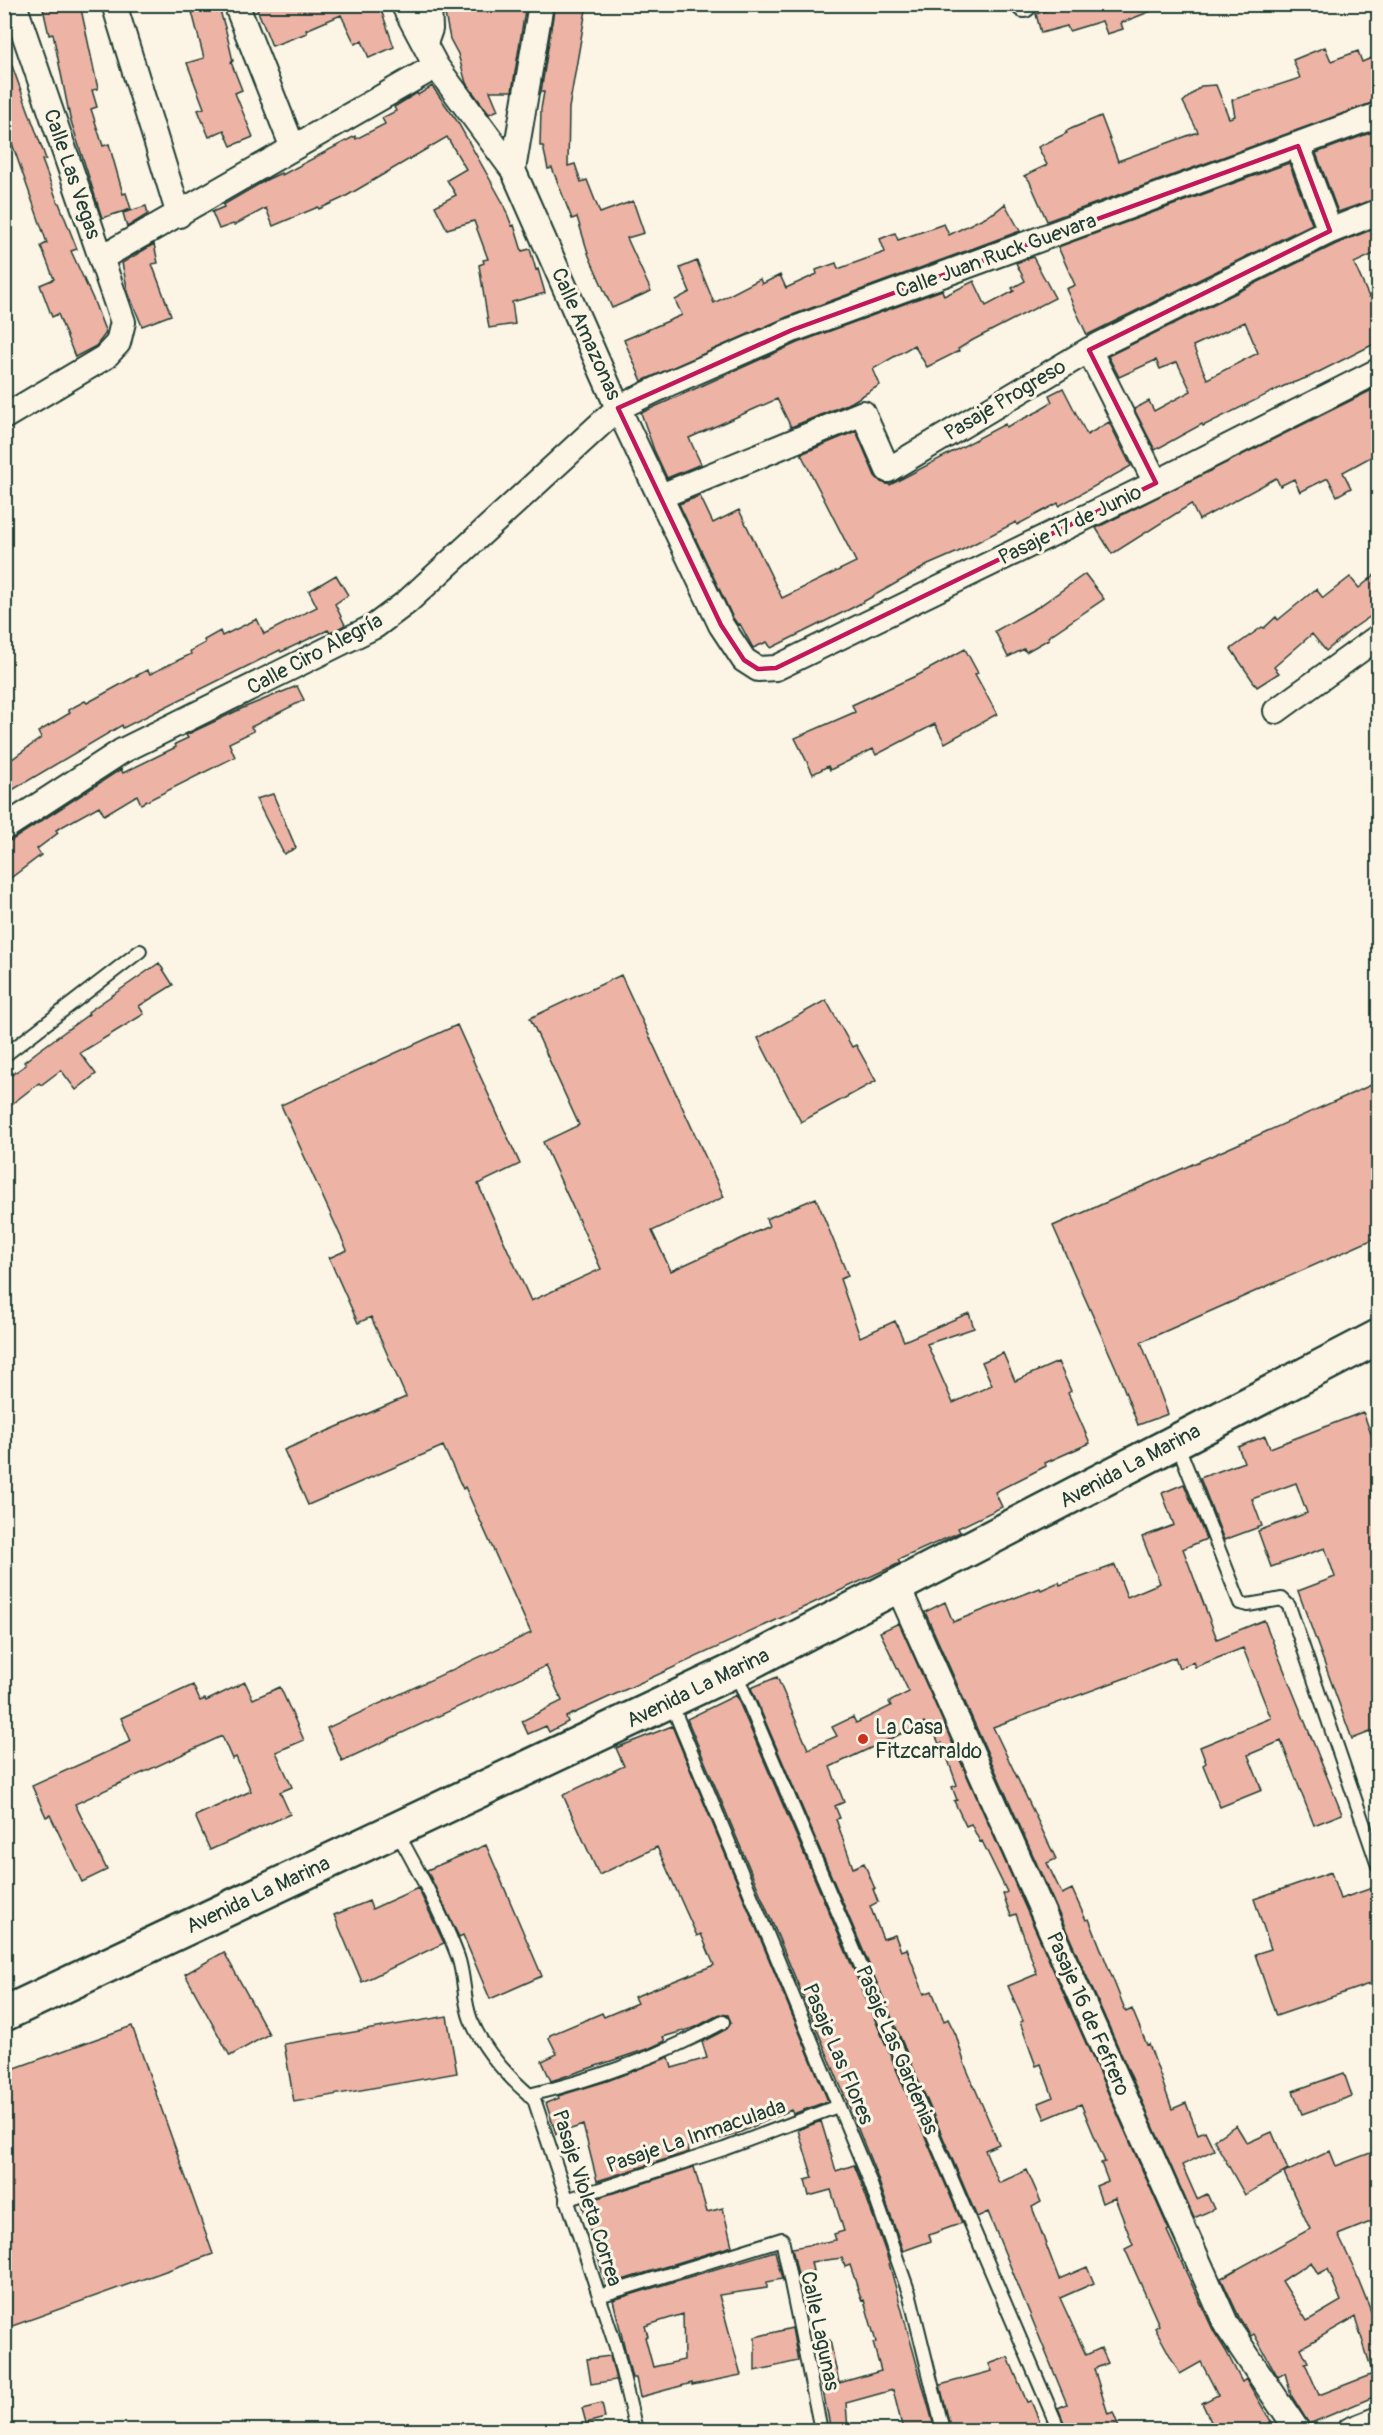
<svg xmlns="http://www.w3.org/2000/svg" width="1383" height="2435" font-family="Pangolin,sans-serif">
  <rect width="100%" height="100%" fill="#fcf5e5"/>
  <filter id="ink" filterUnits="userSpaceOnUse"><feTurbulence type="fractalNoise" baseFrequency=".0167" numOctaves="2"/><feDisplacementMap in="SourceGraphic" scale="12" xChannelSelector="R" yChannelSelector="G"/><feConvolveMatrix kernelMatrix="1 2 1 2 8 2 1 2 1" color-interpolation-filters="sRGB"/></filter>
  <g filter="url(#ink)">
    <path fill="#edb4a5" stroke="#1f3d34" stroke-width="1.5" fill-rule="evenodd" d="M42,4h38l18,85 -6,1 5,17 -6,2 12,37 6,-2 14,50 3,-1 5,16 -29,9 -32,-100 -17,-84 -4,1z
      M190,4h28l8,27 7,30 -2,1 11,28 -7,3 18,44 -22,9 -7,-16 -15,7 -11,-27 6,-2 -17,-45 17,-5z
      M255,4h124l15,43 -25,11 -7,-17 -7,3 -14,-29 -35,15 1,3 -35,13z
      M443,4h83l-14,87h-22l8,19 -9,4 -23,-31 -8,-29 -8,-15z
      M555,4h32l-18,104 -1,58 7,-2 6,18 6,-2 13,33 33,-12 11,32 -17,5 24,53 -39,17 -23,-52 -12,-39 -5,2 -20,-51 -4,1 -5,-23h-3l1,-37 3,-17h-3z
      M1066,4h98v2l-43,17 2,6 -16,5 -5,-13 -33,10 -2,-5 -26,7 -5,-19z
      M1325,47l6,14 27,-10 4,11 12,-5 4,11v16l-6,3 5,14 -330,120 -18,-41 -5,-4 23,-11 -9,-18 29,-14 -1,-2 35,-15 17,45 80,-29 -15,-30 18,-16 15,-1 13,33 6,-2 -3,-16 68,-22 -7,-18z
      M4,52h3l39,107 -4,1 16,43h1l18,46 -6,2 22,48 13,34 -10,13 -21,11 -17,-43 -6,3 -12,-32 14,-6 -13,-33 6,-3 -39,-111 -4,1z
      M432,86l25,35 45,80 10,25 2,-1 8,26 8,-2 6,21 2,-1 7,24 -33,9 3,22 -26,4 -10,-63 5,-2 -1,-3 5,-1 -14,-38 -27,8 -12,-23 21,-11 -9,-15 19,-11 -19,-32 -104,61 -24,11 -1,-2 -45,19 -7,-18 -32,17 -1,-1 -14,5 -7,-17 12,-5 -1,-2 45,-26 13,-6 1,2 73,-39 1,3 29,-15 -3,-6 14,-7 -2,-4 23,-14 1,2z
      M1378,130v68l-40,14 -22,-59z
      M1289,163l23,61 -225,111 -21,-46 9,-4 -17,-38z
      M1005,204l15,27 -233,86 -145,64 -18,-41 58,-25 -7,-15 15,-8 -10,-24 17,-7 17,42 46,-24 2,5 18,-9 6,13 31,-14 -1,-4 20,-7 2,6 47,-17 -5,-13 15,-6 3,7 46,-16 5,11 46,-23z
      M146,206l2,8 -21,13 -4,-14z
      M1378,227v25l-24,11 15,34 9,-5v50l-69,35 -25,9 -81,40 -1,-2 -47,26 -21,-41 15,-8 5,10 37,-20 -14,-29 -17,7 -4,-9 -37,17 -11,-21 228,-112zM1245,322l13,31 -51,26 -14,-33z
      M154,244l4,19 -6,1 19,51 -29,11 -14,-34 -6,-29z
      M1033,257l22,41 -82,42 -15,9 1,2 -32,16 -13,-22 -41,24 7,16 -28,17 -61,25 -14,-28 -88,39 12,26 -34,14 -13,-28 -13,-37 156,-70 145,-53 2,6 30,-15 12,25 28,-15 -2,-3 13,-7 -9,-18z
      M1378,387v66l-35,19 8,16 -14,8 -9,-18 -28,14 -6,-13 -14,7 -4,-8 -77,42 -8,-16 -79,50 -16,-26z
      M1063,388l24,47 22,-13 22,44 -72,40 -1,-3 -41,22 -1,-3 -58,30 -30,13 -74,42 -83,41 -4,-6 -14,6 -13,-24 -2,1 -5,-7 -54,-114 21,-8 13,27 26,-13 43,88 74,-36 -55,-108 55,-23 19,45 6,6 9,3 115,-61 1,3 35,-17 -1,-1 12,-7 -3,-7z
      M1378,572v39l-26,18 -26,22 -14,-17 -38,33 5,6 -22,14 -26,-38 31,-22 2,1 12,-11 2,3 38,-31 7,9 27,-21 9,11z
      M1085,574l19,25 -56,38 1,2 -23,13 -2,-3 -16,8 -13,-26 43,-24z
      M336,575l12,20 -13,9 10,21 -15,8 -2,-3 -47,22 -1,-2 -157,78 -1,-3 -118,70v-30l37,-27 -3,-6 32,-19 -2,-3 17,-9 2,2 60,-33 3,4 41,-20 -1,-3 15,-8 -1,-3 16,-9 2,5 35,-17 7,15 53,-27 -8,-16z
      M965,649l13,24 -3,1 22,40 -52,29 -10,-19 -59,31 -3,-6 -43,21 -2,-4 -15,8 -18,-36 60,-26 -3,-7 68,-31z
      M297,686l7,14 -53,27 3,4 -25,12 6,14 -94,47 -4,-9 -33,20 -5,-9 -43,24 2,3 -21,16 4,6 -37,28v-41l8,-2 109,-71 2,4 53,-26 -1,-3 13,-6 -2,-3 57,-27z
      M273,794l23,54 -12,6 -28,-55z
      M159,963l14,22 -34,21 5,8 -64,39 16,21 -20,16 -15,-20 -20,15 -2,-2 -35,27v-30l22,-15 -2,-3 14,-11 51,-37 -1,-2z
      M621,975l103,222 -72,34 19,40 98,-45 -3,-7 50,-21 32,78 -8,3 20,58 35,-16 9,20 65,-28 5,15 -47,16 26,59 39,-18 -10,-23 21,-9 12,28 43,-19 13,29 -3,2 22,50 -45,20 1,3 -51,26 7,15 -44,21 2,4 -62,28 2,3 -334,154 2,5 -19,10 -3,-6 -18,8 -6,-13 40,-20 -16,-35 -204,95 -15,-33 204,-95 -66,-146 -2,2 -20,-43 -135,59 -24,-55 122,-53 -35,-80 -13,6 -29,-65 18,-8 -66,-145 176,-80 63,139 -42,20 53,117 70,-32 -58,-127 36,-17 -49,-107z
      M826,1000l26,47 4,-2 20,36 -75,41 -43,-84z
      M1378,1082v155l-237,105 27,72 -30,11 -22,-57 -63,-142z
      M1363,1412l15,41v39l-6,2 6,17v218l-26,10 -54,-148 37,-14 -10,-29 -54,19 -13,-36 49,-18 -11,-30 -44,16 10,27 -38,14 -24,-62 44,-16 -6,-15 27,-11 5,12z
      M1184,1484l22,55 -23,10 34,90 47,-19 78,194 -28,11 -33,-84 -33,14 14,35 -42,17 -17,-42 3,-2 -6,-16 71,-29 -28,-70 -48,19 -2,-5 -14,6 -4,-11 -47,20 -135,50 63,132 -9,4 15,31 10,-5 14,31 3,-1 37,93 6,-3 15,36 2,-1 23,65 14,-6 12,31 7,-3 9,19 -32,15 15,34 10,-5 7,15 -20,9 -269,-606 20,-10 8,20 87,-34 1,2 18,-8 1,3 55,-20 12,32 33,-14 -18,-46 32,-12 -12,-32z
      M899,1623l270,607 -2,1 47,101 12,19 16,31 4,-3 30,51h-61l-13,-27 16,-8 -17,-33 -21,12 -25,-46 4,-3 -34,-76 8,-4 -18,-47 -13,5 -6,-17 12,-5 -7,-18 4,-1 -24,-58 -36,15 -7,-16 15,-6 -12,-33 -5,2 -16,-44 3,-1 -15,-35 29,-12 -21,-60 -5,2 -8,-22 4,-2 -25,-51 -2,1 -9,-18 -5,2 -12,-25 3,-1 -5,-13 5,-2 -15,-42 -3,1 -4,-10 -4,2 -7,-13 -94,44 14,35 -9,4 5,12 -4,1 17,49 11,-5 11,26h-2l5,13 -8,4 13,33 12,-4 6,16 6,-2 17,45 8,-3 12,30 4,-2 8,16 9,30 34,79 -14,6 14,33 28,-13 14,32 -9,5 27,72 28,-12 7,16 -34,15 26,57 15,-7 7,15 -14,6 14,45 5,-2 7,18h-53l-9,-22 9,-4 -79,-192 -11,5 -226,-529 26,-11 31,72 29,-13 -5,-9 21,-10 3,6 35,-17 -2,-4 20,-10 -29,-60z
      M245,1682l8,17 27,-12 24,53 -28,12 16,35 -12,5 10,22 -80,36 -15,-34 56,-25 -15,-34 -4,2 -10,-23 -147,68 32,66 -25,12 -32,-67 -4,2 -14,-31 99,-45 -10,-23 72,-33 7,16 5,-2 1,2z
      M736,1695l226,528 -33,12 2,6 -28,10 -26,-75 -31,-77 -159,-380z
      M672,1726l156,375 -35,13 -2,-4 -57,25 -46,12 1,5 -92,29 -14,-56 -27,9 -10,-31 13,-5 -1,-2 49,-15 62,-24 3,11 35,-10 -5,-16 25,-13 4,-6 -3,-8 -8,-1 -24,13 -33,10 2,4 -15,7 -99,33 -9,-20 15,-7 -8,-16 1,-3 52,-22 2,4 33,-14 -3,-6 80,-32 -13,-31 -4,2 -40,-89 -58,28 -36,-80 61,-29 -8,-18z
      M486,1845l56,131 -52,23 -27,-64 -4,2 -32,-67z
      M1331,1872l9,27 38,-13v95l-102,35 -21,-62 16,-5 -17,-50z
      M418,1888l26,55 -82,39 -28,-67 35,-14 3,8z
      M224,1952l45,82 -39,22 -45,-82z
      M447,2016l10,57 -163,29 -10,-58z
      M132,2026l81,228 -209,75v-257z
      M1344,2073l8,23 -50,18 -9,-23z
      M821,2121l15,50 18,-6 7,17 26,74 48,174h-32l-10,-40 -47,13 2,27h-17l-18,-87 17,-3 9,43 42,-12 -8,-28 3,-1 -12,-42 -2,1 -12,-36 -5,2 -3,-9 -31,4 2,9 -15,4 -6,-27 44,-8 -2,-6 10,-3 -13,-41 -22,6 -4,-16 8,-2 -15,-48z
      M1236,2125l11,18 25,-11 16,38 -43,25 -31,-55z
      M1378,2150v69l-40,16 15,31 25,63v66l-69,29 -18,-29 -6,-22 -7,4 -24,-43 -3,2 -11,-17 -19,-41 89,-49 -26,-56 46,-22 6,15zM1311,2262l7,12 10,-5 13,32 -34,20 -25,-40zM1355,2317l18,57 -54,21 -14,-32 3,-1 -7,-14z
      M694,2167l13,45 16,-4 9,38 -126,39 -24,-82z
      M775,2251l7,28 -15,3v6l-48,7 22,80 -49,10v-2l-52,14 -4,-19h-4l-19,-78zM683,2314l1,46 -31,7 -8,-30 3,-1 -3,-10z
      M792,2328l6,33 -43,10v-34z
      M610,2356l6,24 -25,4 -4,-25z
      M1008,2357l19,45 4,-1 12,29h-92l-11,-45 52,-14 -3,-7z
      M602,2403l3,15 -19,5 -4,-15z"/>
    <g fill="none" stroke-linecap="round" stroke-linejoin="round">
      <defs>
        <path id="lane" d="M4,1056l136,-105
          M1177,1443l63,160 8,2 34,-6 7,7 89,260
          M735,1671l324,759
          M671,1703l198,476 41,117 33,134
          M397,1832c22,40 45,82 61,125 7,20 5,43 13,63 13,31 38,58 63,79l82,248 20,83
          M529,2095c67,-16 134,-40 194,-73
          M566,2200l158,-51 114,-43
          M599,2296l183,-57 39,191"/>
        <path id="street" d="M114,4l65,211
          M236,4l57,144
          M403,4l33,62 77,104 105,238 103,217 23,35 14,9 18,-1 380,-185 222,-112
          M1024,5l1,-1
          M425,43l5,-14 -1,-25
          M1298,146l32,85
          M513,170l28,-166
          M101,258l335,-192
          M1089,350l67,133
          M4,417l101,-60 13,-14 5,-21 -109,-318
          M661,496l202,-83 25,57 201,-120 241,-119 48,-19
          M1276,711l102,-74
          M4,828l118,-77 253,-125 32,-24 211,-194 52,-25 122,-53 586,-215
          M898,1587l329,739 70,104
          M1350,2430l28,-11"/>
        <path id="secondary" d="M4,2014l731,-344 643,-333"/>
      </defs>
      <use href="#lane" stroke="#1f3d34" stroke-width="16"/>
      <use href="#street" stroke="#1f3d34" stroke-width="28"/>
      <use href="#secondary" stroke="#1f3d34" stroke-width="38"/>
      <use href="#lane" stroke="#fcf5e5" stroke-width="12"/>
      <use href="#street" stroke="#fcf5e5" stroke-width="24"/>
      <use href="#secondary" stroke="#fcf5e5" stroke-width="33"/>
    </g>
  </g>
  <path fill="none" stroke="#c2185b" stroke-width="4.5" stroke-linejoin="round" d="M1298,146l32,85 -241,119 67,133 -380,185 -18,1 -14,-9 -23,-35 -103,-217 174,-78z"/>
  <circle fill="#c8321e" stroke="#fcf5e5" stroke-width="2" cx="863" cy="1739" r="6"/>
  <g text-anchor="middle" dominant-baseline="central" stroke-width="6" stroke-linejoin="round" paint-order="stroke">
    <g font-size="21" fill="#1f3d34" stroke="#fcf5e5">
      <text transform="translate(72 174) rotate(71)">Calle Las Vegas</text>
      <text transform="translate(996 256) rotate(-20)">Calle Juan Ruck Guevara</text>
      <text transform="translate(586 334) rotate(66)">Calle Amazonas</text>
      <text transform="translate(1005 400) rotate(-31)">Pasaje Progreso</text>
      <text transform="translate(1070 525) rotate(-26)">Pasaje 17 de Junio</text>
      <text transform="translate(315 654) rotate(-28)">Calle Ciro Alegría</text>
      <text transform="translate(1130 1466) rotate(-28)">Avenida La Marina</text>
      <text transform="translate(698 1688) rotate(-26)">Avenida La Marina</text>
      <text transform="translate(258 1895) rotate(-25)">Avenida La Marina</text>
      <text transform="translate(1088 2014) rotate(66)">Pasaje 16 de Fefrero</text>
      <text transform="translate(897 2050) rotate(67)">Pasaje Las Gardenias</text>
      <text transform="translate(838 2054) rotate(67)">Pasaje Las Flores</text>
      <text transform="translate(696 2136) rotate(-19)">Pasaje La Inmaculada</text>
      <text transform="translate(587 2198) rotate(72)">Pasaje Violeta Correa</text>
      <text transform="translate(820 2331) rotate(78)">Calle Lagunas</text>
    </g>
    <g font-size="21" fill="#1f3d34" stroke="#fcf5e5" text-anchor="start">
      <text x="875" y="1727">La Casa<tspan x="875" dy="24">Fitzcarraldo</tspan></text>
    </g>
  </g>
  <rect width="1383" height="2435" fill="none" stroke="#fcf5e5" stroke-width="24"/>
  <rect x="12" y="12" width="1359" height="2411" fill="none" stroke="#1f3d34" stroke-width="2" filter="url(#ink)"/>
</svg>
